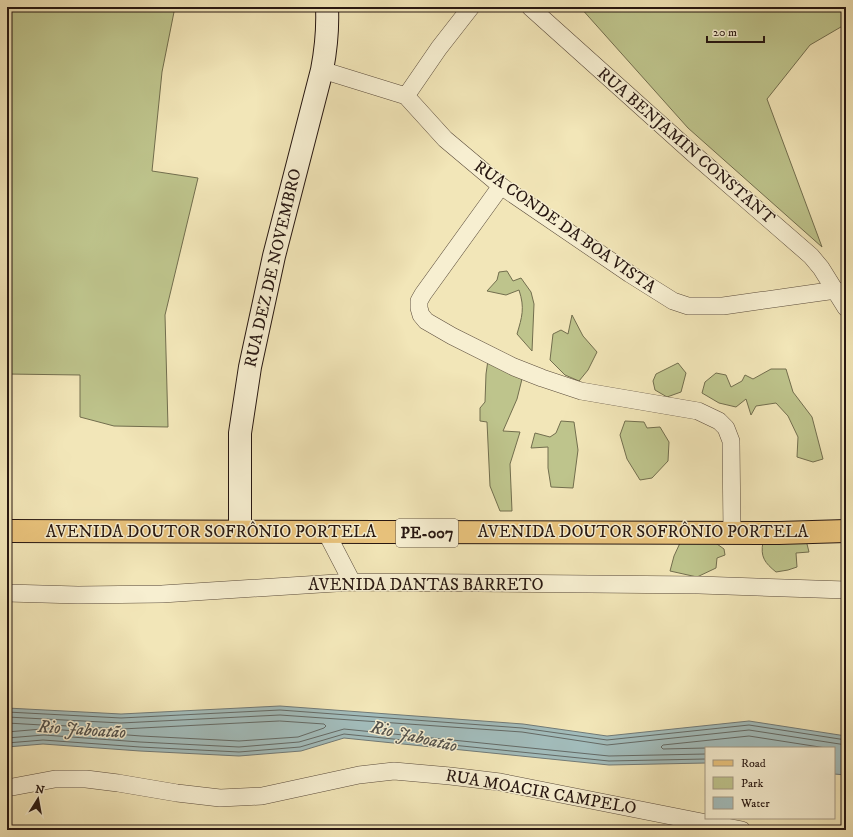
<svg xmlns="http://www.w3.org/2000/svg" width="853" height="837" font-family="'IM FELL DW Pica',serif">
  <rect width="100%" height="100%" fill="#f2e6b8"/>
  <filter id="stains"><feTurbulence type="fractalNoise" baseFrequency=".005" numOctaves="4"/><feColorMatrix values="0 0 0 0 .2 0 0 0 0 .09 0 0 0 0 .02 0 0 0 .5 -.17"/></filter>
  <radialGradient id="worn" r=".72"><stop offset=".6" stop-color="#630" stop-opacity="0"/><stop offset="1" stop-color="#630" stop-opacity=".3"/></radialGradient>
  <path fill="#bec48c" stroke="#726e4e" d="M7,7h168l-13,65 -10,99 46,7 -33,137 3,112 -54,-1 -34,-9v-42l-73,-1z
    M580,7h266v17l-36,21 -43,54 55,148 -134,-119z
    M507,271l6,10 8,-3 10,14 3,12 -2,47 -15,-17c5,-17 8,-26 2,-44l-13,5 -19,-4 10,-11 2,-8z
    M572,315l11,21 14,16 -9,18 -9,11 -14,-6 -15,-15 3,-26 8,-4 7,4z
    M488,360l34,19 -5,20 -14,32 17,1 -10,32 2,47h-12l-10,-25 -3,-64 -7,-1v-13l5,-6 1,-28z
    M678,363l8,10 -5,19 -14,5 -12,-7 -2,-9 3,-7z
    M771,369h15l7,23 19,25 11,42 -10,3 -16,-5 1,-20 -10,-21 -12,-13 -20,3 -5,9 -5,-16 -10,8 -17,-4 -17,-10 3,-11 11,-9 10,2 5,12 11,-6 3,-6 8,4z
    M561,421l13,1 4,28 -5,38 -22,-1 -3,-19v-21l-17,1 4,-15 15,4 6,-4z
    M625,421l19,1 3,6 13,-1 9,15 -1,19 -16,17 -12,2 -13,-21 -7,-24z
    M805,536l4,16 -13,1 1,14 -9,3 -12,2c-11,-9 -16,-15 -13,-30z
    M710,539l14,10 1,6 -8,3 -1,10 -19,9 -27,-6 4,-15 6,-13z"/>
  <path fill="#a2bcbb" stroke="#717a77" d="M280,706l243,18 84,12 142,-15 97,15v39l-12,-1v-26h-128v15l-97,2 -265,-27 -43,13 -62,5 -99,-5 -97,-7 -36,3v-39l114,6z"/>
  <g fill="none" stroke-linecap="round" stroke-linejoin="round">
    <path stroke="#646a66" stroke-width="1" d="M7,712l114,6 159,-8 242,18 85,12 142,-15 97,15
      M7,717l114,6 159,-8 242,17 85,13 142,-15 97,15
      M280,721l44,3 2,2 -2,2 -26,9 -59,4 -98,-5 -91,-7 -2,-2 2,-2 71,4z
      M7,723l35,2 2,2 -2,2 -35,3
      M7,738l37,-3 96,7 99,5 60,-5 45,-13 265,27 97,-2
      M7,743l36,-3 97,7 99,5 61,-5 44,-13 265,27 97,-2
      M706,748l-43,1 -2,-2 2,-2 86,-9 77,12"/>
    <defs>
      <path id="street" d="M530,7l167,150 114,99 10,12 25,40
        M322,70l84,26 39,43 56,47 129,88 43,27 15,5h35l113,-16
        M406,96l33,-48 32,-41
        M501,186l-78,108 -4,7v7l2,7 5,6 26,15 62,31 28,11 39,13 117,20 21,10 7,7 5,13 1,92
        M326,532l26,50
        M7,593l71,2 84,-1 190,-12 347,3 147,5
        M7,788l48,-9h31l32,4 59,10 43,5 42,-2 97,-21 35,-4 56,5 50,6 242,48"/>
      <path id="secondary" d="M240,531v-98l10,-66 24,-111 48,-186c4,-21 6,-41 5,-63"/>
      <path id="primary" d="M7,531l772,2 67,-2"/>
    </defs>
    <use href="#street" stroke="#5a4b3b" stroke-width="18"/>
    <use href="#secondary" stroke="#271711" stroke-width="24"/>
    <use href="#primary" stroke="#271711" stroke-width="24"/>
    <use href="#street" stroke="#f7efd1" stroke-width="17"/>
    <use href="#secondary" stroke="#f7efd1" stroke-width="22"/>
    <use href="#primary" stroke="#e9c37c" stroke-width="22"/>
  </g>
  <g text-anchor="middle" dominant-baseline="central" stroke-width="3" stroke-linejoin="round" paint-order="stroke">
    <rect fill="#f7efd1" stroke="#65584b" stroke-width="1" x="396" y="519" width="62" height="28" rx="3"/>
    <g font-size="16" font-weight="bold" fill="#271711">
      <text x="427" y="533">PE-007</text>
    </g>
    <g font-size="17" fill="#271711" stroke="#f7efd1">
      <text transform="translate(686 146) rotate(41)">RUA BENJAMIN CONSTANT</text>
      <text transform="translate(565 227) rotate(35)">RUA CONDE DA BOA VISTA</text>
      <text transform="translate(273 268) rotate(-77)">RUA DEZ DE NOVEMBRO</text>
      <text x="211" y="532">AVENIDA DOUTOR SOFRÔNIO PORTELA</text>
      <text x="643" y="532">AVENIDA DOUTOR SOFRÔNIO PORTELA</text>
      <text x="426" y="585">AVENIDA DANTAS BARRETO</text>
      <text transform="translate(541 792) rotate(10)">RUA MOACIR CAMPELO</text>
    </g>
    <g font-size="18" font-style="italic" fill="#52514c" stroke="#f7efd1">
      <text transform="translate(82 730) rotate(4)">Rio Jaboatão</text>
      <text transform="translate(414 737) rotate(13)">Rio Jaboatão</text>
    </g>
  </g>
  <rect width="853" height="837" fill="none" stroke="#f2e6b8" stroke-width="24"/>
  <rect x="8" y="8" width="837" height="821" fill="none" stroke="#271711" stroke-width="2"/>
  <rect x="12" y="12" width="829" height="813" fill="none" stroke="#271711"/>
  <rect x="705" y="747" width="130" height="72" fill="#f7efd1" stroke="#a49984"/>
  <rect x="713" y="760" width="20" height="6" fill="#e9c37c" stroke="#a49984"/>
  <text x="741" y="767" font-size="12" fill="#271711">Road</text>
  <rect x="713" y="777" width="20" height="12" fill="#bec48c" stroke="#a49984"/>
  <text x="741" y="787" font-size="12" fill="#271711">Park</text>
  <rect x="713" y="797" width="20" height="12" fill="#a2bcbb" stroke="#a49984"/>
  <text x="741" y="807" font-size="12" fill="#271711">Water</text>
  <g transform="translate(38 799) rotate(11)" stroke="#f7efd1" stroke-width="3" paint-order="stroke">
  <path d="M0-3L7 15L0 10L-7 15Z" fill="#271711"/>
  <text y="-6" font-size="11" font-weight="bold" text-anchor="middle" fill="#271711">N</text>
  </g>
  <path d="M707 36v6h57v-6" fill="none" stroke="#271711" stroke-width="2"/>
  <text x="713" y="36" font-size="12" fill="#271711" stroke="#f7efd1" stroke-width="3" paint-order="stroke">20 m</text>
  <rect width="100%" height="100%" filter="url(#stains)"/>
  <rect width="100%" height="100%" fill="url(#worn)"/>
</svg>
